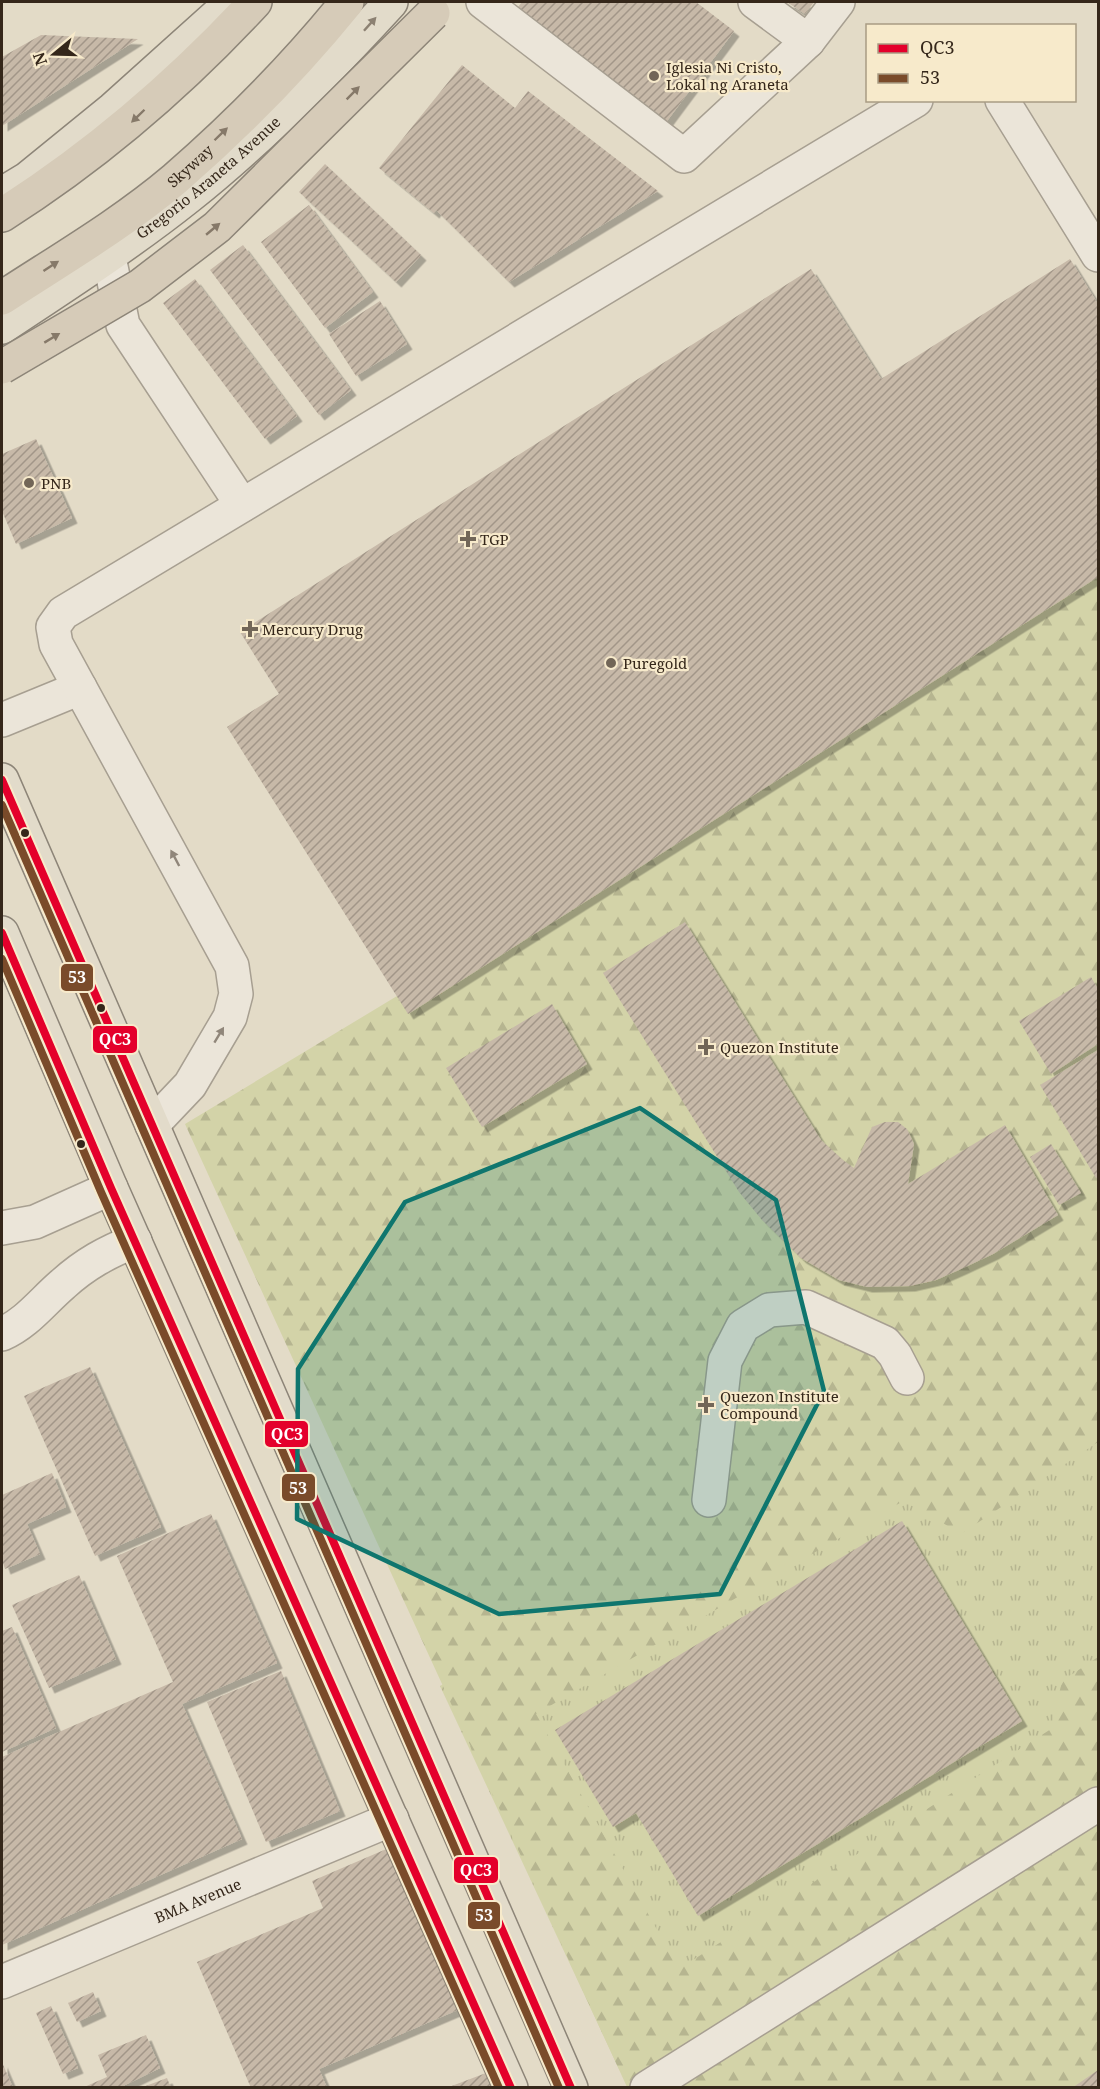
<svg xmlns="http://www.w3.org/2000/svg" width="1100" height="2089" font-family="'Noto Serif',serif">
  <defs>
    <pattern id="grass-tufts" width="24" height="20" patternUnits="userSpaceOnUse" patternTransform="scale(1.5)"><rect width="24" height="20" fill="#d3d3a8"/><path d="M3 7l-1-3M5 7V3M7 7l1-3M15 17l-1-3M17 17v-4M19 17l1-3" fill="none" stroke="#b6b590"/></pattern>
    <pattern id="forest-firs" width="22" height="20" patternUnits="userSpaceOnUse" patternTransform="scale(1.5)"><rect width="22" height="20" fill="#d3d3a8"/><path d="M5 1l3.5 6h-7zM16 11l3.5 6h-7z" fill="#b6b590"/></pattern>
    <pattern id="building-hatch" width="6" height="6" patternUnits="userSpaceOnUse" patternTransform="scale(1.5)"><rect width="6" height="6" fill="#c7b9a8"/><path d="M-1 1l2-2M0 6l6-6M5 7l2-2" fill="none" stroke="#a29688"/></pattern>
    <filter id="shadow"><feDropShadow dx="5.5" dy="5.5" stdDeviation="0" flood-color="#0004"/></filter>
  </defs>
  <rect width="100%" height="100%" fill="#e3dbc7"/>
  <path fill="url(#grass-tufts)" d="M1098,1294v476l-479,299 -179,-383z"/>
  <path fill="url(#forest-firs)" d="M1098,573v869l-137,92 -56,-34 -369,214 143,255 372,-240 11,-48 36,-24v430h-471l-442,-963z"/>
  <path fill="url(#building-hatch)" filter="url(#shadow)" d="M522,2h174l38,29 -67,90 -149,-114z
    M787,2h27l-9,12z
    M41,35l97,4 -136,87v-69z
    M462,65l53,43 13,-17 130,100 -149,91 -73,-72 -2,3 -55,-45z
    M325,164l96,91 -25,27 -97,-90z
    M309,205l64,87 -48,36 -64,-86z
    M243,245l108,145 -32,25 -109,-145z
    M1070,259l28,45v273l-690,437 -181,-287 52,-33 -39,-62 571,-363 70,110z
    M195,279l102,137 -32,23 -102,-136z
    M380,301l27,43 -51,32 -27,-42z
    M36,439l36,79 -56,26 -14,-33v-57z
    M685,922l136,218 22,20 11,8 18,-41 13,-5h13l9,7 7,15 -6,40 97,-59 53,90 -65,39 -32,15 -25,11 -26,6 -43,1 -28,-7 -38,-22 -39,-38 -23,-28 -136,-219z
    M1091,977l7,12v55l-47,30 -32,-53z
    M552,1004l35,60 -105,63 -36,-59z
    M1098,1050v127l-2,1 -56,-93z
    M1051,1144l30,49 -22,12 -29,-48z
    M90,1367l71,160 -66,29 -71,-160z
    M52,1473l14,34 -39,17 13,30 -35,15 -3,-9v-65z
    M211,1514l66,149 -95,41 60,135 -240,106v-188l171,-75 -56,-126z
    M902,1521l120,200 -324,195 -62,-103 -23,14 -58,-97z
    M79,1575l37,84 -67,29 -37,-83z
    M12,1627l44,101 -54,24v-121z
    M281,1671l59,140 -74,31 -59,-140z
    M391,1847l69,162 -141,60 8,19h-76l-54,-126 126,-54 -11,-27z
    M93,1992l8,19 -24,11 -9,-19z
    M51,2006l27,62 -15,6 -27,-61z
    M146,2035l14,33 -41,20h-37l25,-11 -9,-22z
    M2,2062l11,26h-11z
    M1098,2070v18h-26z
    M486,2073l6,15h-43v-1z
    M167,2078l4,10h-28v-1z"/>
  <g fill="none" stroke-linecap="round" stroke-linejoin="round">
    <defs>
      <g id="minor">
        <path d="M483,2l201,154 124,-115"/>
        <path d="M755,2l53,39 30,-39"/>
        <path d="M1002,100l96,155"/>
        <path d="M109,257l14,68 119,180"/>
        <path d="M2,720l78,-32"/>
        <path d="M152,1125l38,-40 40,-68 6,-23 -4,-28 -176,-322 -3,-17 10,-14 853,-513"/>
        <path d="M2,1228l33,-6 76,-34"/>
        <path d="M2,1334c25,-11 40,-32 61,-50 22,-20 44,-32 72,-43"/>
        <path d="M709,1500l16,-139 18,-35 26,-16 37,-3 79,36 10,12 12,23"/>
        <path id="s1" d="M2,1982l390,-163"/>
        <path d="M647,2088l451,-284"/>
      </g>
      <g id="major">
        <path d="M2,194l25,-15 86,-70 119,-107"/>
        <path id="s2" d="M2,327c63,-42 127,-83 186,-130 73,-58 140,-126 203,-195"/>
        <path d="M2,780l569,1308"/>
        <path d="M2,933l109,255 400,900"/>
      </g>
      <g id="highway">
        <path d="M2,215c93,-59 178,-132 253,-213"/>
        <path id="s3" d="M2,298c58,-38 120,-74 173,-119 62,-54 121,-114 172,-177"/>
      </g>
    </defs>
    <use href="#minor" stroke="#a79f91" stroke-width="36"/>
    <use href="#major" stroke="#8d8578" stroke-width="36"/>
    <use href="#highway" stroke="#8d8578" stroke-width="36"/>
    <use href="#minor" stroke="#ebe5d9" stroke-width="33"/>
    <use href="#major" stroke="#e2dbca" stroke-width="33"/>
    <use href="#highway" stroke="#d6cbb8" stroke-width="33"/>
    <defs>
      <path id="highway-bridge" d="M2,367l138,-81 77,-59 216,-214"/>
    </defs>
    <use href="#highway-bridge" stroke="#8d8578" stroke-width="36" stroke-linecap="butt"/>
    <use href="#highway-bridge" stroke="#d6cbb8" stroke-width="33"/>
    <defs>
      <path id="bus-1" d="M2,780l569,1308
        M2,933l109,255 400,900"/>
      <path id="bus-2" d="M2,805l557,1283
        M2,959l99,233 398,896"/>
    </defs>
    <use href="#bus-1" stroke="#f7eacb" stroke-width="12"/>
    <use href="#bus-2" stroke="#f7eacb" stroke-width="12"/>
    <use href="#bus-1" stroke="#e4002b" stroke-width="8"/>
    <use href="#bus-2" stroke="#7a4b2a" stroke-width="8"/>
  </g>
  <defs><path id="oneway-solid" d="M-6-.8H1V-3.2L6.5 0L1 3.2V.8H-6Z" transform="scale(1.5)"/></defs>
  <use fill="#8c8172" href="#oneway-solid" transform="translate(370 24) rotate(-48)"/>
  <g fill="#867969">
    <use href="#oneway-solid" transform="translate(353 93) rotate(-45)"/>
    <use href="#oneway-solid" transform="translate(138 116) rotate(136)"/>
    <use href="#oneway-solid" transform="translate(221 134) rotate(-44)"/>
    <use href="#oneway-solid" transform="translate(213 229) rotate(-40)"/>
    <use href="#oneway-solid" transform="translate(51 266) rotate(-33)"/>
    <use href="#oneway-solid" transform="translate(52 338) rotate(-31)"/>
  </g>
  <g fill="#90867a">
    <use href="#oneway-solid" transform="translate(175 858) rotate(-118)"/>
    <use href="#oneway-solid" transform="translate(219 1035) rotate(-59)"/>
  </g>
  <path fill="#0f766e" fill-opacity="0.2" stroke="#0f766e" stroke-width="4.5" stroke-linejoin="round" d="M640,1108l136,92 48,191 -104,203 -221,20 -202,-95 1,-150 107,-167z"/>
  <g fill="#726657" stroke="#f7eacb" stroke-width="2">
    <circle cx="654" cy="76" r="6"/>
    <circle cx="29" cy="483" r="6"/>
    <path d="M465 530h6v6h6v6h-6v6h-6v-6h-6v-6h6z"/>
    <path d="M247 620h6v6h6v6h-6v6h-6v-6h-6v-6h6z"/>
    <circle cx="611" cy="663" r="6"/>
    <path d="M703 1038h6v6h6v6h-6v6h-6v-6h-6v-6h6z"/>
    <path d="M703 1396h6v6h6v6h-6v6h-6v-6h-6v-6h6z"/>
  </g>
  <g fill="#35271a" stroke="#f7eacb" stroke-width="2">
    <circle cx="25" cy="833" r="5"/>
    <circle cx="101" cy="1008" r="5"/>
    <circle cx="81" cy="1144" r="5"/>
  </g>
  <g text-anchor="middle" dominant-baseline="central" stroke-width="4.5" stroke-linejoin="round" paint-order="stroke">
    <g font-size="15" fill="#35271a" stroke="#f7eacb" text-anchor="start">
      <text x="666" y="67">Iglesia Ni Cristo,<tspan x="666" dy="17">Lokal ng Araneta</tspan></text>
      <text x="41" y="483">PNB</text>
      <text x="480" y="539">TGP</text>
      <text x="262" y="629">Mercury Drug</text>
      <text x="623" y="663">Puregold</text>
      <text x="720" y="1047">Quezon Institute</text>
      <text x="720" y="1396">Quezon Institute<tspan x="720" dy="17">Compound</tspan></text>
    </g>
    <g font-size="15" fill="#35271a" stroke="#f7eacb">
      <text stroke="none"><textPath href="#s3" startOffset="230">Skyway</textPath></text>
      <text stroke="none"><textPath href="#s2" startOffset="255">Gregorio Araneta Avenue</textPath></text>
      <text stroke="none"><textPath href="#s1" startOffset="212">BMA Avenue</textPath></text>
    </g>
  </g>
  <g stroke="#f7eacb" stroke-width="2">
    <rect x="60" y="963" width="34" height="29" rx="6" fill="#7a4b2a"/>
    <rect x="92" y="1025" width="46" height="29" rx="6" fill="#e4002b"/>
    <rect x="264" y="1420" width="45" height="28" rx="6" fill="#e4002b"/>
    <rect x="281" y="1473" width="35" height="29" rx="6" fill="#7a4b2a"/>
    <rect x="453" y="1856" width="46" height="28" rx="6" fill="#e4002b"/>
    <rect x="467" y="1901" width="34" height="29" rx="6" fill="#7a4b2a"/>
  </g>
  <g font-size="16" text-anchor="middle" font-weight="bold" fill="#fff">
    <text x="77" y="983">53</text>
    <text x="115" y="1045">QC3</text>
    <text x="287" y="1440">QC3</text>
    <text x="298" y="1494">53</text>
    <text x="476" y="1876">QC3</text>
    <text x="484" y="1921">53</text>
  </g>
  <rect width="1100" height="2089" fill="none" stroke="#35271a" stroke-width="6"/>
  <rect x="866" y="24" width="210" height="78" fill="#f7eacb" stroke="#a99c84" stroke-width="1.5"/>
  <rect x="878" y="44" width="30" height="9" fill="#e4002b" stroke="#a99c84" stroke-width="1.5"/>
  <text x="920" y="54" font-size="18" fill="#35271a">QC3</text>
  <rect x="878" y="74" width="30" height="9" fill="#7a4b2a" stroke="#a99c84" stroke-width="1.5"/>
  <text x="920" y="84" font-size="18" fill="#35271a">53</text>
  <g transform="translate(54 54) rotate(251)" stroke="#f7eacb" stroke-width="4.5" paint-order="stroke">
  <path d="M0-4.5L10 22L0 15L-10 22Z" fill="#35271a"/>
  <text y="-9" font-size="16" font-weight="bold" text-anchor="middle" fill="#35271a">N</text>
  </g>
</svg>
